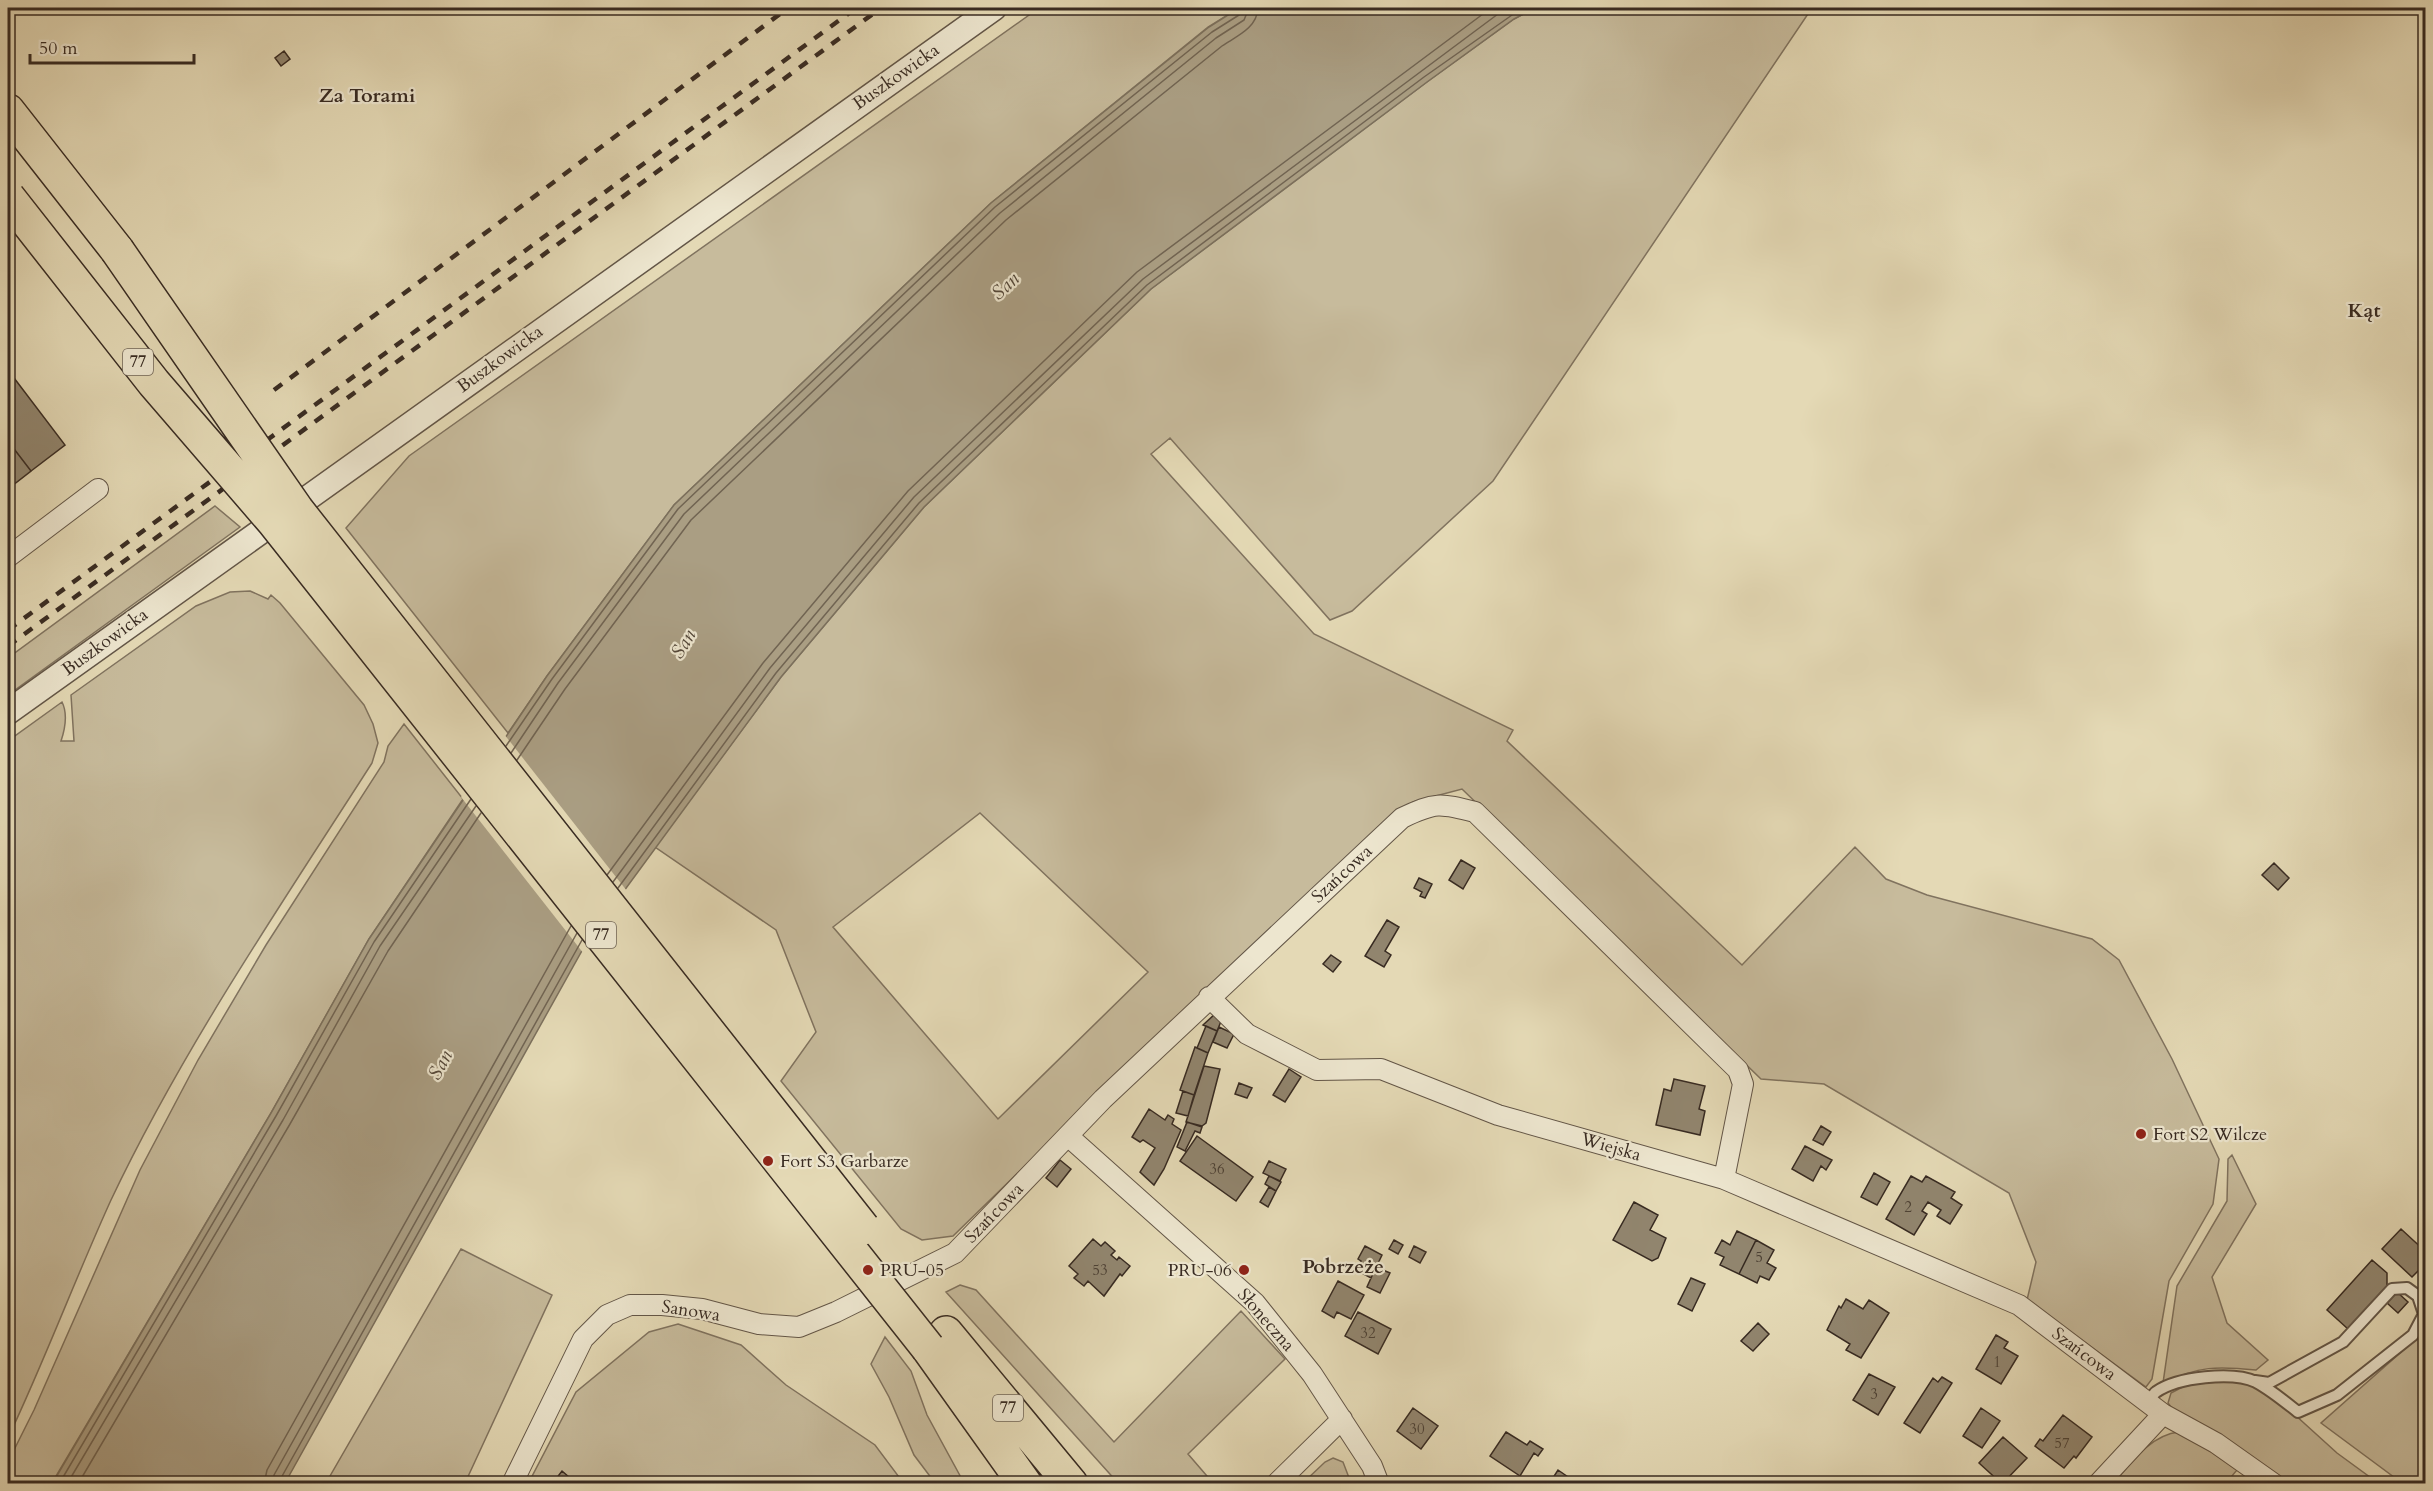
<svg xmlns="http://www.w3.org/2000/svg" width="2433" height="1491" font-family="Cardo,serif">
  <rect width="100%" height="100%" fill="#e4d9b5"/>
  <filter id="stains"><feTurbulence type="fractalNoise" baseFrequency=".00333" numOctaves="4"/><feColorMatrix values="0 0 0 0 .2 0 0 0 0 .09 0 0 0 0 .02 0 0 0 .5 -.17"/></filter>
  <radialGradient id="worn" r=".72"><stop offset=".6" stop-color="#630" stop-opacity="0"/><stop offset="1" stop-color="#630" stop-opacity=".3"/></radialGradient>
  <path fill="#c7bb9c" stroke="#80735f" stroke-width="1.5" fill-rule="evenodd" d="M1039,8h200l-31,19 -217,176 -317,302 -127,171 -39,57 -162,-205 63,-72z
    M1535,8h277l-319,473 -141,130 -22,9 -160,-182 -19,16 163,180 199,96 -6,11 235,224 113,-118 31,32 41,16 165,44 27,21 53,99 47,100 -6,45 -44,77 -17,98 -6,8 -119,-87 9,-38 -27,-69 -185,-109 -63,-5 -299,-290 -49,13 -228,208 -232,226 -31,4 -21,-11 -120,-148 35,-49 -40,-102 -121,-83 126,-170 143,-170 227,-218 276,-207 87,-63zM980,813l168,159 -150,147 -165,-192z
    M215,506l25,21 -232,168v-37z
    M250,591l18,8 3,-4 9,8 84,102 9,19 5,19 -6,20c-91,142 -189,285 -261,437 -36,79 -66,160 -103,238v-697l54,-39c6,12 3,27 -1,39h13l-3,-46 125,-89 34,-14z
    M404,724l59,75 -94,140 -98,174 -219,370h-44v-21l26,-52 106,-240 58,-110 68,-115 118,-183 4,-16z
    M2232,1155l24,49 -44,73 15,46 41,37 -12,10c-39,-4 -57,-4 -93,13l14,-97 50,-85 1,-42z
    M461,1249l91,46 -87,188h-139z
    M960,1285l16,5 138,152 127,-131 44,48 -97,95 25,29h-95l-172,-191z
    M678,1324l63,21 45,40 89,60 24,32 2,6 -373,1 48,-92 73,-60z
    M2425,1331v152h-23l-81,-60z
    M885,1337l26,34 16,44 37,68h-29l-21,-28 -25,-58 -18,-33z
    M2219,1378l29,3 25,14 64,58 41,30h-97l-107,-72 -6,-8 3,-10 21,-11z
    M2179,1432l15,8 43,30 -11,13 -113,1c18,-21 37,-49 66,-52z
    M1333,1458l10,4 8,21h-48l22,-21z"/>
  <path fill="#aa9e83" stroke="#7c705c" stroke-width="1.5" d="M1239,8h296l-21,11 -87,63 -276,207 -227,218 -143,170 -193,263 -303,543 -233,1 219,-371 98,-174 178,-263 127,-171 317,-302 218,-176z"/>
  <path fill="#e4d9b5" d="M504,734l123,157 -43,63 -123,-157z"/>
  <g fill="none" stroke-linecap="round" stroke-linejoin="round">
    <path stroke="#716452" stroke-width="1.5" d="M506,746l46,-67 126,-170 317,-302 217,-175 27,-17 3,-7
      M511,753l47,-70 126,-169 316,-301 216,-175 28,-18 5,-12
      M517,760l48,-71 126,-169 315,-300 216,-174c15,-10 35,-18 36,-38
      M607,875l156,-212 145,-172 229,-219 354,-264
      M613,882l157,-214 144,-171 229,-218 363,-271
      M618,888l158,-215 143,-170 228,-218 277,-208 98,-69
      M59,1484l217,-368 98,-174 97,-143
      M67,1484l216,-364 97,-174 96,-140
      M78,1484l212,-360 98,-173 93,-138
      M264,1484l3,-14 304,-544
      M273,1484l1,-9 303,-542
      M280,1484l1,-6 301,-538"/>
  </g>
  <path fill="#91856e" stroke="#382b22" stroke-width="1.5" d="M284,51l6,8 -9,7 -6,-8z
    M8,370l57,75 -34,26 -23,-30z
    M8,441l23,30 -23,18z
    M1461,860l14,8 -12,21 -14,-9z
    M2274,863l15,15 -11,12 -16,-15z
    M1419,878l13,6 -7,14 -5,-2 2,-4 -8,-4z
    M1387,920l12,7 -14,24 6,4 -7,12 -19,-11z
    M1331,955l10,7 -8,10 -10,-8z
    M1215,1014l7,5 -5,12 -14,-6z
    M1206,1026l11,5 -9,22 -11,-5z
    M1219,1027l15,7 -7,14 -14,-6z
    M1195,1047l13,6 -14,42 -14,-5z
    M1204,1066l16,3 -14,54 -4,3 -16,-4z
    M1289,1069l12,8 -16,25 -12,-7z
    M1674,1079l31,7 -6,23 6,2 -5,24 -44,-10 8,-36 7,2z
    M1239,1083l13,5 -5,10 -12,-4z
    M1183,1091l11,4 -6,21 -12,-3z
    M1149,1109l16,11 3,-5 6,4 -2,5 9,6 -17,39 -10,16 -14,-13 15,-24 -12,-8 -3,2 -8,-5z
    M1187,1122l15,5 -2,6 -5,-2 -10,20 -8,-4z
    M1821,1126l10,6 -8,13 -10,-5z
    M1197,1136l56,41 -17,24 -56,-40z
    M1805,1146l27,14 -6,10 -5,-4 -8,15 -21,-12z
    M1060,1160l11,9 -14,18 -11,-9z
    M1269,1161l17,8 -6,12 -17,-8z
    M1874,1173l16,9 -13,23 -16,-8z
    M1269,1176l12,6 -5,9 -11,-7z
    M1911,1176l11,6 4,-6 29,16 -4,6 11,7 -12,19 -13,-8 4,-6 -13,-8 -6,9 5,3 -13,21 -28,-16z
    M1269,1187l7,4 -8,16 -8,-5z
    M1634,1202l24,13 -8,15 16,8 -8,20 -6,3 -39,-21z
    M2401,1229l25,23v11l-14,14 -30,-28z
    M1737,1231l19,9 -17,34 -19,-9 4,-8 -9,-4 7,-13 8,5z
    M1093,1239l8,7 4,-4 10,9 -4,4 6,5 2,-3 11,9 -8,10 -2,-2 -16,22 -16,-15 -4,5 -10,-8 4,-4 -9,-8z
    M1394,1240l9,5 -5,9 -9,-5z
    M1756,1240l18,10 -7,13 9,5 -7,12 -9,-4 -3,7 -18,-9z
    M1365,1246l17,9 -11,23 -15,-8 5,-9 -3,-2z
    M1414,1246l12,6 -6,11 -11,-6z
    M2372,1260l15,13v13l-39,43 -21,-19z
    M1376,1267l14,6 -10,20 -13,-6z
    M1691,1278l14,6 -13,27 -14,-7z
    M1338,1281l26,14 -13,24 -14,-7 -3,6 -12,-7z
    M2397,1292l11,10 -10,11 -11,-10z
    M1846,1299l17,10 6,-9 20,13 -28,45 -15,-8 4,-6 -23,-14 12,-24 2,2z
    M1358,1312l33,17 -13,25 -33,-18z
    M1758,1323l11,11 -16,17 -12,-10z
    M1996,1335l12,7 -4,6 14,8 -17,28 -25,-15z
    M1869,1374l26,13 -17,28 -25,-15z
    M1942,1377l10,6 -32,50 -16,-10 29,-45 5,4z
    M1413,1408l25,18 -17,23 -24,-18z
    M1981,1408l19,13 -18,27 -19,-12z
    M2063,1415l29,22 -16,21 -2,-2 -10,12 -29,-22 5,-7 3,2z
    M1506,1432l21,13 3,-4 13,8 -5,7 -4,-3 -14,23 -30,-20z
    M2003,1437l24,21 -25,26 -23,-21z
    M1558,1470l13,9 -2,5h-20z
    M562,1471l15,13h-25z"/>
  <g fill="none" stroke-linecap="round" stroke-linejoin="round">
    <defs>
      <path id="service" d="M2149,1403c2,-4 4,-9 7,-11 21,-15 77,-21 100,-10 15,8 28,19 42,30l39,-17 76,-60 11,-21 -6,-18 -11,-8 -15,1 -49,53 -74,41 -14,-2"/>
      <path id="minor" d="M8,557l90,-68
        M1209,997l38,37 70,36 64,-1 117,46 226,64 295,126 144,109 53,29 58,41
        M1068,1136l187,167 57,71 60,92 7,18
        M512,1484l71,-145 24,-24 23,-10h32l40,4 57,15 40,3 37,-15 119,-59 148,-154 299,-281c33,-16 38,-15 73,-6l263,258 5,14 -19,95
        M1276,1484l66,-65
        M2098,1484l65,-70"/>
      <path id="tertiary" d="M8,712l986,-704"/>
      <path id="trunk" d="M8,111l109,139
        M946,1333l125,151
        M928,1348l97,136"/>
    </defs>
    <use href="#service" stroke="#635647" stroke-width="14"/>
    <use href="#minor" stroke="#635647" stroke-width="22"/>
    <use href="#tertiary" stroke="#635647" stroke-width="27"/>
    <use href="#trunk" stroke="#382b22" stroke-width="36"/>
    <use href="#service" stroke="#ede6cf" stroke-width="10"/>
    <use href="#minor" stroke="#ede6cf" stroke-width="20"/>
    <use href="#tertiary" stroke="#ede6cf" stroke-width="24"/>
    <use href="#trunk" stroke="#e4d9b5" stroke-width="33"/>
    <path stroke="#382b22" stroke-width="4.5" stroke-dasharray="10 10" stroke-linecap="butt" d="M274,390l514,-382
      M8,630l848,-622
      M8,646l873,-638"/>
    <defs>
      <path id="trunk-bridge" d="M8,197l146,186 120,139 654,826
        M117,250l180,260 566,718"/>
    </defs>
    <use href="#trunk-bridge" stroke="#382b22" stroke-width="36" stroke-linecap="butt"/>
    <use href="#trunk-bridge" stroke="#e4d9b5" stroke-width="33"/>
  </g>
  <g fill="#8f2418" stroke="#ede6cf" stroke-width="2">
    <circle cx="2141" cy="1134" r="6"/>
    <circle cx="768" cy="1161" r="6"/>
    <circle cx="868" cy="1270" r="6"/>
    <circle cx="1244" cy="1270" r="6"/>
  </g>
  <g text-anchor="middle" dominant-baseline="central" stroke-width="4.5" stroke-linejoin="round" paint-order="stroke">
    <g font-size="15" fill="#4e4235">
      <text x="1217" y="1169">36</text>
      <text x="1908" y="1207">2</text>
      <text x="1759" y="1257">5</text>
      <text x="1100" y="1270">53</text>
      <text x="1368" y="1333">32</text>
      <text x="1997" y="1362">1</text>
      <text x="1874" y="1394">3</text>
      <text x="1417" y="1429">30</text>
      <text x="2062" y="1443">57</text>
    </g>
    <g fill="#ede6cf" stroke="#6e6356" stroke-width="1.5">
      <rect x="123" y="349" width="30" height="26" rx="4.5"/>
      <rect x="586" y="922" width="30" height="26" rx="4.5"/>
      <rect x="993" y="1395" width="30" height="26" rx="4.5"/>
    </g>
    <g font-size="16" font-weight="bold" fill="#382b22">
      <text x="138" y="362">77</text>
      <text x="601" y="935">77</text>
      <text x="1008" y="1408">77</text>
    </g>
    <g font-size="18" fill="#382b22" stroke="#ede6cf">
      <text transform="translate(896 77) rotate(-35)">Buszkowicka</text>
      <text transform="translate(500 359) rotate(-36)">Buszkowicka</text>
      <text transform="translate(105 642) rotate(-36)">Buszkowicka</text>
      <text transform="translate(1342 874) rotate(-43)">Szańcowa</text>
      <text transform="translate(1611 1147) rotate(16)">Wiejska</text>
      <text transform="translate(994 1213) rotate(-46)">Szańcowa</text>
      <text transform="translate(691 1311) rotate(9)">Sanowa</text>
      <text transform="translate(1266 1320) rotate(49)">Słoneczna</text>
      <text transform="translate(2084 1354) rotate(37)">Szańcowa</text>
    </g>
    <g font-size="18" fill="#382b22" stroke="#ede6cf" text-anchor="start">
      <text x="2153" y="1134">Fort S2 Wilcze</text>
      <text x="780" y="1161">Fort S3 Garbarze</text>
      <text x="880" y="1270">PRU-05</text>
      <text x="1232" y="1270" text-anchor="end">PRU-06</text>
    </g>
    <g font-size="20" font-weight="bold" fill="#382b22" stroke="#ede6cf">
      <text x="367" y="95">Za Torami</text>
      <text x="2364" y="310">Kąt</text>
      <text x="1343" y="1266">Pobrzeże</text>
    </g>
    <g font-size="20" font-style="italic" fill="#54483a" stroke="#ede6cf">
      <text transform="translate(1005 286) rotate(-44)">San</text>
      <text transform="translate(683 644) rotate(-60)">San</text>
      <text transform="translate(440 1065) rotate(-63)">San</text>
    </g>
  </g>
  <rect width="2433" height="1491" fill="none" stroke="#e4d9b5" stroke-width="30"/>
  <rect x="9" y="9" width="2415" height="1473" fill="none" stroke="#382b22" stroke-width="3"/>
  <rect x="15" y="15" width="2403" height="1461" fill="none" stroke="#382b22" stroke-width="1.5"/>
  <path d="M30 54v9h164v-9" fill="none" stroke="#382b22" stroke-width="3"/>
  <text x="39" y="54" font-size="18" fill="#382b22" stroke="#ede6cf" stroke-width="4.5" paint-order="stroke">50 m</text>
  <rect width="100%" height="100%" filter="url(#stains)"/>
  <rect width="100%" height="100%" fill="url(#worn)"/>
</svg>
